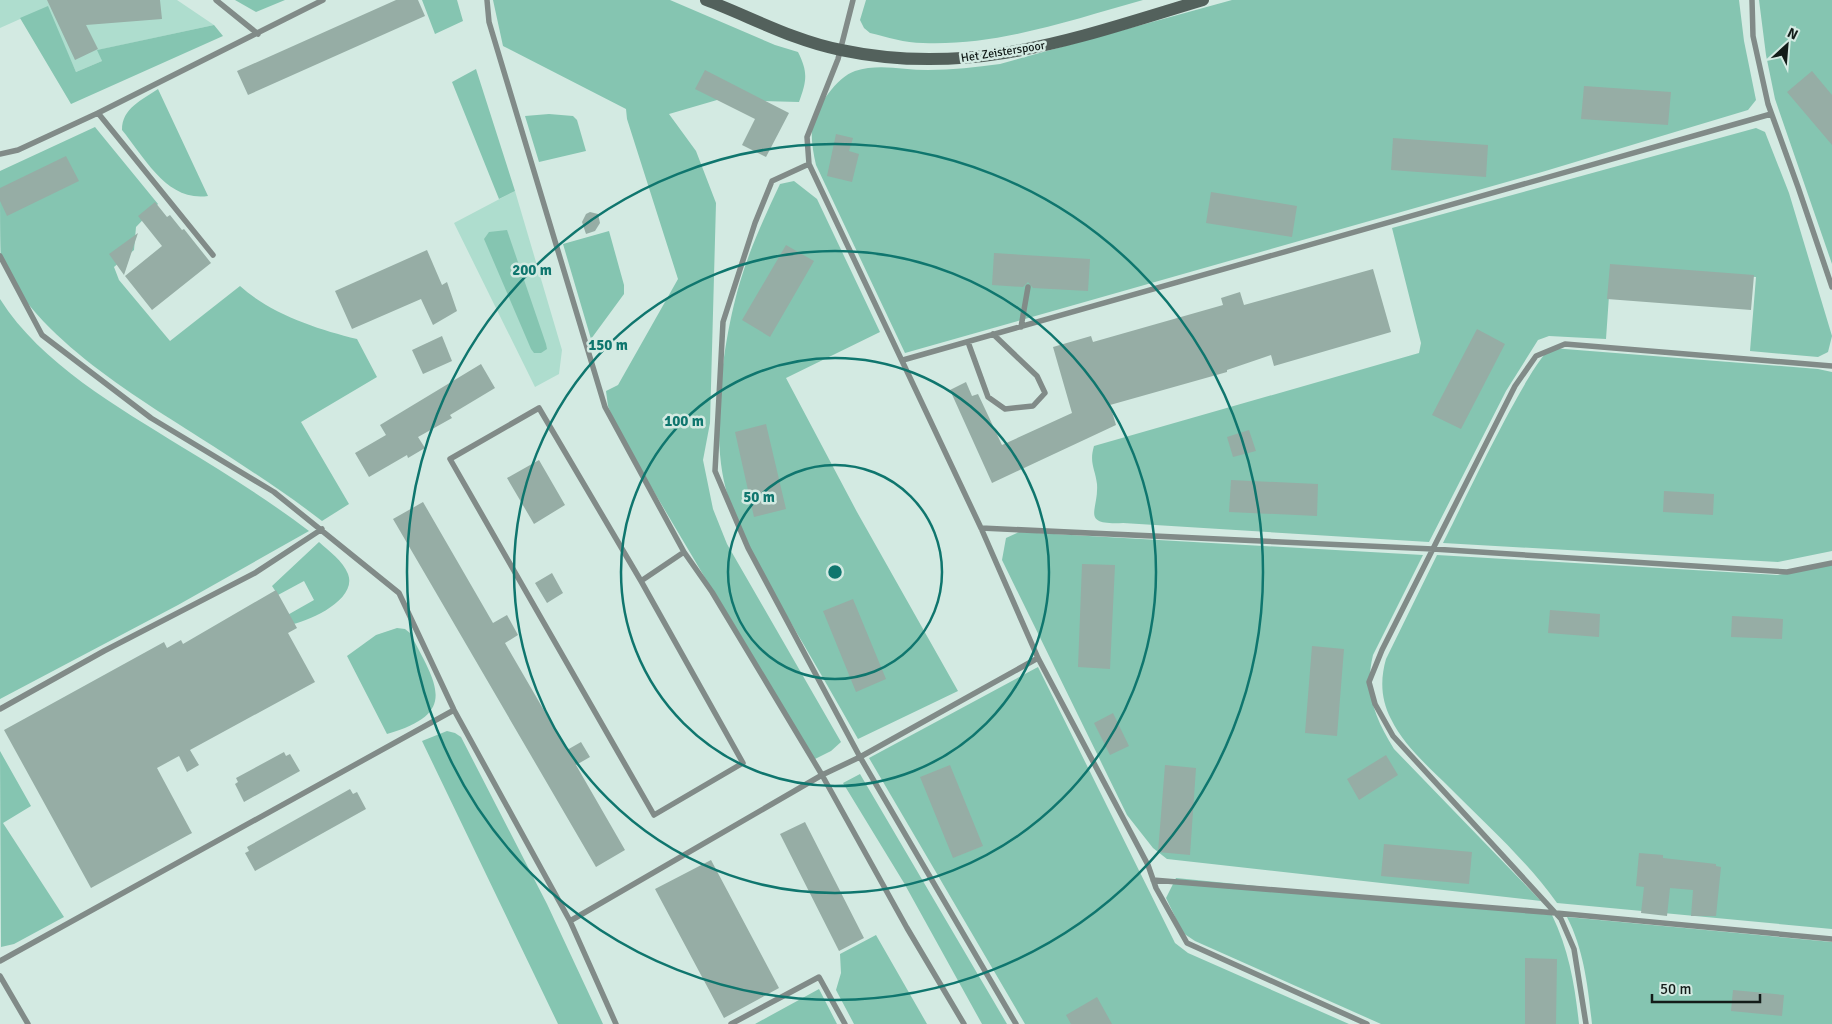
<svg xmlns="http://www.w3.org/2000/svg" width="1832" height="1024" font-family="Signika,sans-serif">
  <rect width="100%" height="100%" fill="#d3eae2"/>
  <path fill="#aeddce" d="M0,0h177l37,25 -116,25 4,11 -26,11 -29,-65 -47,21z
    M515,191l47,159 -3,24 -24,13 -81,-164z"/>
  <path fill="#85c5b1" d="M235,0h50l-29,12z
    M422,0h35l6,21 -28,13z
    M493,0h177l105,45 23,7c10,20 9,28 1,50l-82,-2 -48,14 27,37 20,52 -6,220 -7,37 10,49 14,35 114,198 -10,9 -18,9 -195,-329 -10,-25 -2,-15 12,-6 60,-106 -51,-160 -1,-10 -123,-63z
    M866,0h277c-72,20 -145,46 -220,43 -18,0 -36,-6 -53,-10l-6,-5 -4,-8z
    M1232,0h507l5,41 12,59 -8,10 -206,62 -637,181 -89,-188c-3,-13 -5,-25 -4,-38 3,-19 25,-50 43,-56 24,-8 48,-1 73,-1 24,0 48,-3 72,-6z
    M1759,0h73v264l-57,-165 -9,-44z
    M48,6l28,66 26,-11 -5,-11 117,-25 9,11 -152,68 -51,-86z
    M476,69l39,122 -16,8 -47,-117z
    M158,89l50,107c-41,6 -63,-38 -86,-66 0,-22 20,-30 36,-41z
    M549,114l24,2 4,4 9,31 -47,11 -14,-46z
    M95,127l63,77 -22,23 -2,23 -20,17 5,13 51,61 70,-55c31,28 77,43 117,53l20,38 -76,45 48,82 -27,17c-35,-27 -72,-51 -109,-75 -68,-44 -182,-109 -212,-188 -1,-11 -1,-70 -1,-87z
    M1756,128l9,4 24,61 43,143 -4,16 -10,5 -68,-6 6,-74 -145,-10 -5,72 -57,-3 -11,4 -32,51 -77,151 -306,-19c-44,2 -24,-12 -26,-39 -2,-16 -8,-21 -3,-38l325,-93 2,-10 -29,-115z
    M794,181l23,18 63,133 -94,46 71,134 101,179 -100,48c-23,-40 -46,-81 -70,-121 -22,-39 -46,-80 -60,-122 -19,-57 -5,-157 12,-214 10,-34 25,-66 40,-98z
    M507,230l39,114 1,5 -6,4h-7l-3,-4 -47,-110 5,-7z
    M609,231l15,54v9l-33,45 -28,-95z
    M0,299c41,65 118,108 182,148 43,26 86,53 127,84l-131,74 -178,94z
    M1552,348l266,21 14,3v179l-54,11 -335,-19c15,-29 89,-187 109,-195z
    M1019,532l404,23 -50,100c-9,37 2,63 21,94l147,152 -374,-42 -14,-11 -26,-33 -125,-255 4,-22z
    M319,542c10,9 24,19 29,32 10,26 -40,48 -59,51l-5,-8 30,-17 -10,-19 -26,14 -6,-9z
    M1437,555l341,20 54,-11v365l-275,-26c-30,-42 -70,-78 -107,-115 -21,-21 -46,-42 -59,-69 -10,-19 -11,-39 -5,-60z
    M397,628l8,1 5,4c26,51 50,80 -23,101l-40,-78 29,-21z
    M1038,667l137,276 13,10 161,71h-324l-156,-266z
    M447,731l8,2 6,4 86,167 56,120h-45l-136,-283z
    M0,751l31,55 -28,17 61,94 -50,27 -13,3z
    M860,774l147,250h-25l-78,-141 -61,-100z
    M1176,878l376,37c17,35 23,71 27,109h-198l-186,-83 -12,-8 -17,-35z
    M1567,917l265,25v82h-240c-4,-37 -8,-74 -25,-107z
    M876,935l51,89h-73l-18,-34 5,-17 -1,-19z
    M819,989l18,35h-82z"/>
  <path fill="#96ada5" d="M47,0h113l2,19 -76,6 12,24 -23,11z
    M396,0h22l7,16 -177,79 -11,-24z
    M705,70l84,43 -23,44 -24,-12 13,-26 -60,-30z
    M1812,71l20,24v50l-45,-53z
    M1584,86l87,6 -3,33 -87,-6z
    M836,134l17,4 -4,13 10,3 -7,28 -25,-6z
    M1393,138l95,7 -2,32 -95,-7z
    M66,156l13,25 -72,35 -7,-15v-13z
    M1211,192l86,14 -5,31 -86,-14z
    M155,202l12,15 3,-2 12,15 2,-1 27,34 -59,47 -27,-34 37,-30 -24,-30z
    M590,212l8,2 2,9 -5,8 -9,3 -4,-12 4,-8z
    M138,233l-14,42 -15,-21z
    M786,245l28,16 -44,76 -28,-17z
    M427,250l15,35 5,-3 10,29 -24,14 -12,-26 -69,30 -17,-38z
    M994,253l96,6 -2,32 -55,-3 -5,-6 -5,5 -31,-2z
    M1610,264l144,11 -3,35 -144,-11z
    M1373,269l18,63 -117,34 -3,-11 -44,15v2l-117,33 6,20 -124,58 -42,-93 16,-8 6,14 6,-2 24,51 70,-32 -19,-66 38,-11 2,6 130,-37 -2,-7 19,-6 4,13z
    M1477,329l28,15 -44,85 -29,-14z
    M442,336l10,25 -29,13 -11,-24z
    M481,364l14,24 -45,27 2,3 -34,19 7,11 -17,10 -1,-3 -38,22 -14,-24 31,-18 -6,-10z
    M766,424l20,85 -32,8 -19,-85z
    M1249,430l7,21 -23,6 -6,-20z
    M539,460l26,45 -31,19 -27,-46z
    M1231,480l87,4 -1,32 -88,-4z
    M1664,491l50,3 -1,21 -50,-3z
    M423,502l70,121 14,-8 11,20 -13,8 62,107 14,-8 9,15 -14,8 49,85 -29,17 -203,-348z
    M1082,564l33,1 -5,104 -32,-2z
    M552,573l11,20 -16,10 -12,-20z
    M276,590l21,38 -9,5 27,49 -125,68 9,15 -12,7 -8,-16 -22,12 35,65 -101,55 -87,-158 160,-88 3,6 14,-8 2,4z
    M853,599l33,80 -30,13 -33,-81z
    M1550,610l50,4 -1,23 -51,-4z
    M1732,616l51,3 -1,20 -51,-2z
    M1312,646l32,3 -7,87 -32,-3z
    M1113,713l16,33 -19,9 -16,-32z
    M284,752l2,4 4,-2 10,17 -56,31 -9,-18 3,-2 -2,-4z
    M1386,755l12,20 -39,25 -12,-21z
    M950,765l33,81 -30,12 -33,-81z
    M1165,765l31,3 -6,87 -32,-3z
    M350,789l3,5 4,-2 9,17 -111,62 -10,-18 4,-2 -2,-4z
    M805,822l59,116 -25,13 -59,-117z
    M1384,844l88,8 -3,32 -88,-8z
    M1639,853l24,2v3l53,6v2l5,1 -5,49h-25l2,-26 -23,-2 -3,28 -26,-3 3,-26 -8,-1z
    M711,860l68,128 -55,30 -69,-129z
    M1525,958l32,1 -1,65h-31z
    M1733,990l51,5 -2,21 -51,-5z
    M1097,997l15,27h-41l-5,-9z"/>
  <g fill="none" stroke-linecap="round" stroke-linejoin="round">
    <path stroke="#818b88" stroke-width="5.5" d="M216,0l42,34
      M487,0l2,22 116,385 79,145 28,40 110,183 85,153 57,96
      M853,0l-15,59 -31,78 2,27 172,364 57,130 110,207 8,23 31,55 180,81
      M1752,0l1,36 15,68 30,83 34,100
      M98,113l115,142
      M0,154l18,-4 80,-37 225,-113
      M809,164l-37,17 -17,42 -32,99 -8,149 33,77 112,209 156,267
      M0,256l42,79 109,83 123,74 125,101 55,117 116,211 46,103
      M1021,327l7,-40
      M968,342l20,55 17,12 28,-3 12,-13 -8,-17 -44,-42
      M903,360l868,-246
      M539,408l102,173 102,182 -89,52 -204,-356z
      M981,528l452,21 354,23 45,-9
      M641,581l43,-29
      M0,709l104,-58 151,-78 67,-44
      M1153,880l403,33 276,26
      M570,921l252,-146 38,-18 178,-99
      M0,961l454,-251
      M0,976l28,48
      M731,1024l88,-47 26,47
      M1586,1024l-12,-75 -13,-30 -168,-183 -18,-32 -6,-22 13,-32 133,-264 21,-30 29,-12 267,22"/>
    <path stroke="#53615c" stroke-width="12" d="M706,0c45,17 88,41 135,50 132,28 238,-13 362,-50"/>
  </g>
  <g fill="none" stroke="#0f766e" stroke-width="2.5">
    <circle cx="835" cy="572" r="107"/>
    <circle cx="835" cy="572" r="214"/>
    <circle cx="835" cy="572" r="321"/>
    <circle cx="835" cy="572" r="428"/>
  </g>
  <g text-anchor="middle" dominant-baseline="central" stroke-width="5" stroke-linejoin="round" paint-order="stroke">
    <g font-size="12" fill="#131c19" stroke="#d3eae2">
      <text transform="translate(1003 52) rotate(-9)">Het Zeisterspoor</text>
    </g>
  </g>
  <circle cx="835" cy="572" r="8" fill="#0f766e" stroke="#d3eae2" stroke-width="2.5"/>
  <g font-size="15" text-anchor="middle" font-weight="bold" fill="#0f766e" stroke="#d3eae2" stroke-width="5" stroke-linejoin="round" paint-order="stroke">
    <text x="532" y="275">200 m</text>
    <text x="608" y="350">150 m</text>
    <text x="684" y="426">100 m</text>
    <text x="759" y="502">50 m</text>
  </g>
  <g transform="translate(1787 45) rotate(26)" stroke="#d3eae2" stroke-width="4" paint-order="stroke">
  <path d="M0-4L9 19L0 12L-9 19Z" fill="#131c19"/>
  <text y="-8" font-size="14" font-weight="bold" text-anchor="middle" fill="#131c19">N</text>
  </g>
  <path d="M1652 994v8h108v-8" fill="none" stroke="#131c19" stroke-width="2.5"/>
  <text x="1660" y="994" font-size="15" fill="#131c19" stroke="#d3eae2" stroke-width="4" paint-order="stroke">50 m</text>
</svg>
